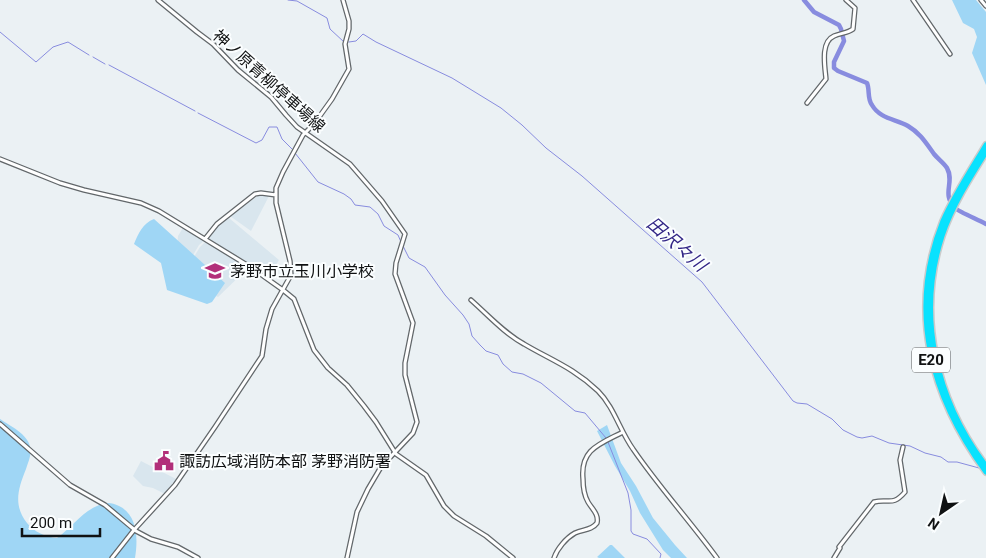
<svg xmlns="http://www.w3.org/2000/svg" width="986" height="558" font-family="Roboto,'Noto Sans JP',sans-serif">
  <rect width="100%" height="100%" fill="#ebf1f4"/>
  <path fill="#d9e6ee" d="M259,195l10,1 -18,35 -21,-15z
    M229,218l50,42 -11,18 -61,-39 11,-13z
    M184,226l21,14 -6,5 -20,34 -2,-30 1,-13z
    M206,241l42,27 -30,29 -35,-17 1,-7 16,-26z
    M141,461l35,18 -11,15 -12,-6 -10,-2 -10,-10z"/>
  <path fill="#9fd6f5" d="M952,0h24l10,12v73l-14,-32 5,-16 -3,-8 -11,-6z
    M154,219l71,64 -13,19 -5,2 -40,-14 -6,-27 -27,-19c4,-10 9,-21 20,-25z
    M0,419c10,7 28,15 30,28 2,8 -2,15 -4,22 -8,20 -13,36 1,54 7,9 19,14 30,15 14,-10 24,-25 40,-32 8,-4 14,-4 22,0 19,9 19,34 16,52h-135z
    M607,425l14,38 15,23 17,32 22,27 12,13h-16l-8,-8 -23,-37 -10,-22 -15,-25 -18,-35z
    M610,545h2l13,13h-26l-2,-1z"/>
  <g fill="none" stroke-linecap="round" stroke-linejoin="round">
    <path stroke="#888cdf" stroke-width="1" d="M288,0l9,1 30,17 3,11 14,13
      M0,32l36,30 17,-15 15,-5 21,13
      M349,42l7,-1 7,-7 13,8 76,36 49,30 21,17 24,23 36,28 120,106 91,119 4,2 10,1 25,15 11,11 14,7 5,1 10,-2 17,7 21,3 15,7 16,4 7,5h9l22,6
      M93,57l12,7
      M109,65l86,46
      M198,113l58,30 6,-3 7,-13h8l5,12 11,11
      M295,153l23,29 26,12 7,5 4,6 15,2 8,7 6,12 14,9 3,7
      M403,246l6,12 16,9 20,28 18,20 6,9 3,12 8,9 6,6 12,4 5,9 9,8 11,2 18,9 34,28 10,2 21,25
      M608,442l20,51 3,17v21l2,3 14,5 14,15 -1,4"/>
    <path stroke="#888cdf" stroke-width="4.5" d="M804,0l10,12 25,13 2,4 3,12 -10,21v6l4,3 29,12c3,7 0,16 5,22 8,14 24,14 36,21 12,7 18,17 26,28 4,5 10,9 13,14 8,14 -6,26 8,40 4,4 24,12 31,16"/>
    <defs>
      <path id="tertiary" d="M913,0l37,54
        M807,103l19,-24c-1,-12 -6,-37 8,-43 7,-3 14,-3 19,-7l2,-21 -9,-8
        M0,159l60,24 24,7 57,13 18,8 93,57 31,22 11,9 20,51 14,18 19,17 17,21 12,16 20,32 30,21 18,31 10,10 32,20 27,22
        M205,239l12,-15 38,-30 6,-1 15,2
        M471,300c17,15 33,33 53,44 27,16 50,24 74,47 16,16 22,40 35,58 26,38 57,72 84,109
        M839,547l35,-45c15,-4 18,5 31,-10l-5,-32 3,-13
        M112,558l22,-28 41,-45 40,-58 47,-71 4,-27 6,-20 19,-34 -1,-14 -14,-58v-15l7,-16 20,-37 11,-11 18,-25 17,-30 -4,-25 4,-15v-8l-6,-21
        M554,558c3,-9 12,-20 21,-25 8,-4 16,-2 22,-10 2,-9 -5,-14 -9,-21 -4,-7 -5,-15 -5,-23 -3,-30 17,-35 40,-47
        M834,558l6,-10"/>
      <path id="secondary" d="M158,0l39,32 16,12 25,26 33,27 15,18 11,12 53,37 32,37 23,33 -9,29 -1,11 18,49 -8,40v12l12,47 -4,11 -32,34 -13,22 -11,23 -10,46
        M981,0l5,6
        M0,424l70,61 35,20 31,26 15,8 27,8 20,11"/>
      <path id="motorway" d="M986,145c-15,25 -31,49 -43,76 -36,90 -12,176 43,251
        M986,152c-17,27 -34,54 -44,84 -26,80 -6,164 44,230"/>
    </defs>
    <use href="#tertiary" stroke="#62676a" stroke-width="5.5"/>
    <use href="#secondary" stroke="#62676a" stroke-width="5.5"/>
    <use href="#motorway" stroke="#cacbcb" stroke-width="8"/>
    <use href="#tertiary" stroke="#fff" stroke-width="3"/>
    <use href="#secondary" stroke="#fff" stroke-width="3"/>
    <use href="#motorway" stroke="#09e2fe" stroke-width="5"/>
  </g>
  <defs>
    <symbol id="school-bare" viewBox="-9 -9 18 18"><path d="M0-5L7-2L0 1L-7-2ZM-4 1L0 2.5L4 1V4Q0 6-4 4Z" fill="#b2307a" stroke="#fbfeff" stroke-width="2.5" paint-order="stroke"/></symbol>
    <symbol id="civic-bare" viewBox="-9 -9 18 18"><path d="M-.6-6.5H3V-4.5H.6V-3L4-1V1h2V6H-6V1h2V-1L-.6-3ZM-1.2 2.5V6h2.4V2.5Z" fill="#b2307a" stroke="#fbfeff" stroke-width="2.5" paint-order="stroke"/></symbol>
  </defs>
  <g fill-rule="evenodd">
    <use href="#school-bare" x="201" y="257" width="28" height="28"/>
    <use href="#civic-bare" x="150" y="447" width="28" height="28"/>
  </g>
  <g text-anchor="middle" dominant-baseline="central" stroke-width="4" stroke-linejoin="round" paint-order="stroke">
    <rect fill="#fbfeff" stroke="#56595a" stroke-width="1" x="912" y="347.5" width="38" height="25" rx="4"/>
    <g font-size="15" font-weight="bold" fill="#101213">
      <text x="931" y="360">E20</text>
    </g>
    <g font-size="16" fill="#101213" stroke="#fbfeff">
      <text transform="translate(269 81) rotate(42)">神ノ原青柳停車場線</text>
    </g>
    <g font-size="16" fill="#101213" stroke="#fbfeff" text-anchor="start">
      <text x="230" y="271">茅野市立玉川小学校</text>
      <text x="179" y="461">諏訪広域消防本部 茅野消防署</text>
    </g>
    <g font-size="18" font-style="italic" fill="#322686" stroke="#fbfeff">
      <text transform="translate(677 244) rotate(41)">田沢々川</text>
    </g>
  </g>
  <g transform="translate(941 513) rotate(214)" stroke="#fbfeff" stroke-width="4" paint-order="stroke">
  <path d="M0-4L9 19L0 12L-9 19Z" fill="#101213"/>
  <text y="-8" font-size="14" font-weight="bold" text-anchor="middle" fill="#101213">N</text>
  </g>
  <path d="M22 528v8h78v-8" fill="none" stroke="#101213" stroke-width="2.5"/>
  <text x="30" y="528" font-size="15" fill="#101213" stroke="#fbfeff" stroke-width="4" paint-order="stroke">200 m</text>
</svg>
